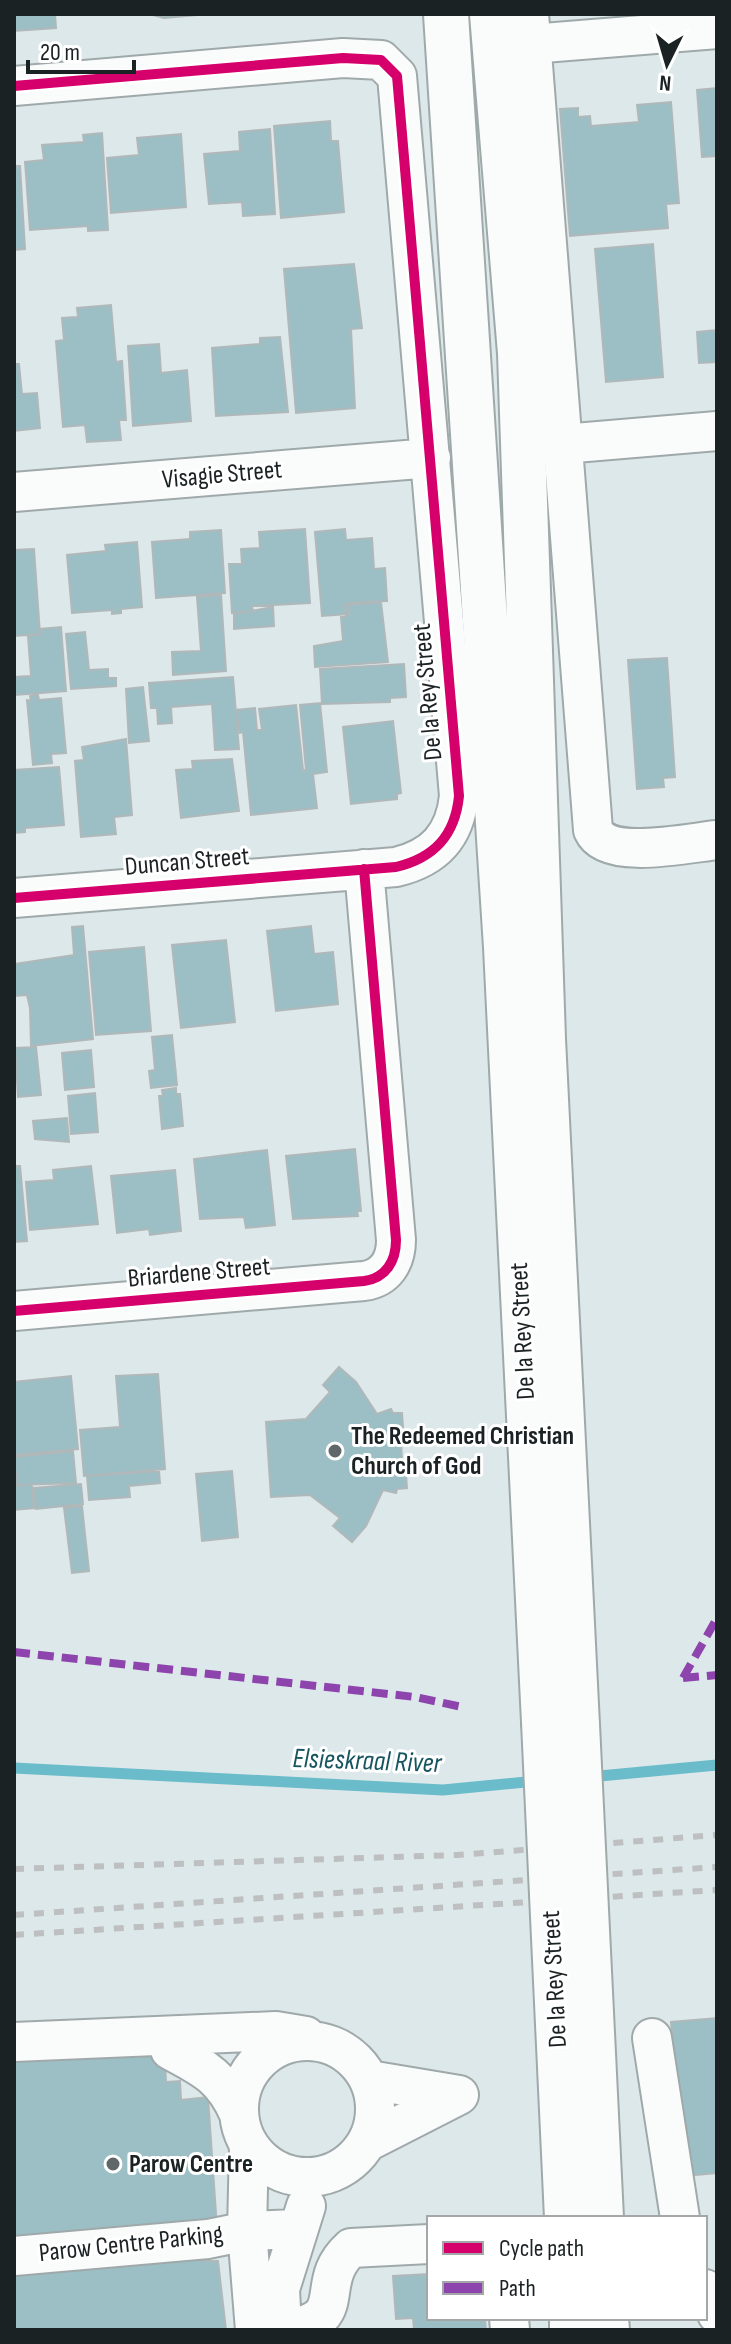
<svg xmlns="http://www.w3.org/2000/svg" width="731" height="2344" font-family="'Sofia Sans Condensed',sans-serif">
  <rect width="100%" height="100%" fill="#dde8ea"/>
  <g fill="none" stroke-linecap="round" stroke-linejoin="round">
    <path stroke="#6abcca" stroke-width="11" d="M14,1768l429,22 93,-9
      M589,1777l128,-12"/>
  </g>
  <path fill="#9bbfc5" stroke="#b0b8ba" stroke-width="2" d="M14,14h41l1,14 -42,3z
    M149,14h48l1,1 -34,3z
    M717,88v68l-15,1 -5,-67z
    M671,102l8,101 -13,1 2,24 -98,8 -10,-127 18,-1v9l12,-1 1,10 48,-4 -2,-17z
    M330,121l1,20h7l6,71 -63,6 -7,-92z
    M270,129l5,85 -32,2 -1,-14 -33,2 -5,-50 36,-3 -1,-19z
    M102,133l6,97 -20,1v-5l-58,4 -5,-68 19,-2 -2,-15 42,-3 -1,-7z
    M181,134l5,73 -75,6 -4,-55 32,-3 -2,-17z
    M14,166h6l5,83 -11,1z
    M653,244l10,133 -57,5 -11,-133z
    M354,264l8,64 -11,1 4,79 -59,5 -12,-144z
    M111,305l5,57 6,-1 4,59h-7l2,20 -34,2 -2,-17 -22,2 -7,-86 8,-1 -2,-22 16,-1 -1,-9z
    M717,330v32l-18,1 -2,-31z
    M280,337l8,75 -72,4 -4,-68 48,-4v-6z
    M159,344l2,29 26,-3 4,51 -58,5 -5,-80z
    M14,364h5l3,30 15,-1 3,35 -26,3z
    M305,529l5,74 -58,3 1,5 -21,2 -3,-49h13l-1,-15 19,-1 -1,-16z
    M345,529l1,11 26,-2 2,31 11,-1 2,33 -39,2v11l-26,2 -7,-84z
    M221,530l4,63 -69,5 -4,-56 38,-3v-7z
    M137,542l5,65 -21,2v4l-9,1v-4l-40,3 -5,-58 39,-4 -1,-6z
    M34,549l6,85 -26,2v-86z
    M221,595l5,76 -53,4 -1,-23 29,-1 -4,-54z
    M381,602l7,60 -73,5 -1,-21 29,-5 -2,-24h5l-1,-12z
    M273,607l1,19 -40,3v-15z
    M61,627l5,64 -51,4 -1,-18 17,-1 -3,-40 13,-2 -1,-5z
    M85,632l4,38 19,-1v9h8v8l-45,3 -5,-55z
    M667,658l8,119 -12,1 1,9 -27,2 -9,-129z
    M404,664l2,33 -16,1v4l-68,2 -2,-35z
    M233,677l6,72 -24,1 -3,-46 -41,3 1,16 -14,1 -1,-16h-6l-2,-25z
    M143,687l6,54 -20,2 -3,-54z
    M38,695l1,5 22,-2 5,55 -15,1 1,9 -19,2 -6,-65 4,1 -1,-5z
    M320,703l7,69 -14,2 4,34 -66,7 -8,-83 -4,1 -3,-23 19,-2 2,22h5l-3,-21 37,-4 7,65h3l-6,-65z
    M393,721l8,72 -4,1v5l-46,5 -8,-77z
    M126,739l6,76 -18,2 2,17 -35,3 -6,-76 9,-1 -2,-13z
    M232,759l7,52 -58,7 -5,-48 17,-1 -1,-8z
    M59,767l5,58 -39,3v4l-11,1v-63z
    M83,926l10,113 -62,7 -1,-38 -3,-13 -13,1v-32l60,-9 -2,-28z
    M311,926l3,28 19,-2 5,52 -62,7 -9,-80z
    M226,940l9,82 -54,6 -9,-83z
    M144,947l7,84 -55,4 -7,-83z
    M172,1035l5,50 -26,3 -2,-17 6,-1 -3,-33z
    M36,1047l5,48 -23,2 -3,-49z
    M91,1050l3,37 -29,3 -3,-37z
    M176,1088v6h4l3,32 -21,3 -3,-33h4l-1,-6z
    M95,1093l3,39 -27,2 -3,-38z
    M67,1118l2,24 -34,-3 -2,-18z
    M355,1149l6,62h-4l1,5 -65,3 -7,-63z
    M267,1150l8,75 -29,3 -2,-11 -44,2 -6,-60z
    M14,1166h6l7,75 -13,1z
    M91,1166l7,58 -68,6 -4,-48 28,-2 -1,-10z
    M175,1170l6,61 -31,4 -1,-6 -32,4 -6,-57z
    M339,1367l17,15 21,32 14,-5 2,4h9l2,27 -3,1 1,20h3l2,27 -10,1 -1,4 -13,-3 -17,36 -14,16 -19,-16 7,-8 -30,-23 -39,2 -5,-75 40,-3 24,-27 -7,-7z
    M158,1374l7,95 -81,7 -4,-46 40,-3 -4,-51z
    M71,1376l7,73 -64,6v-73z
    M73,1451l3,32 -59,2 -3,-28z
    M159,1471l1,12 -31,3 1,11 -41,3 -2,-24z
    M232,1471l6,66 -36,4 -6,-67z
    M14,1477l2,9 16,-2 2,24 -20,2z
    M81,1484l2,20 -47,5 -2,-21z
    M82,1506l7,65 -17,2 -8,-65z
    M717,2018v155l-32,3 -14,-154z
    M164,2039l2,43 14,-1 1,19 27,-3 9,131 -16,2 2,31h15l8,69h-212v-282z
    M429,2274v44h56l1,12h-72l-1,-12 -17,1 -3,-43z"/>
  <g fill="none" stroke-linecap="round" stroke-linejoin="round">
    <defs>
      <path id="minor" d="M529,14l64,816c14,31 95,13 124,10
        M531,44l186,-15
        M14,86l329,-28 38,2 16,16 62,720c-4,40 -25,62 -63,71l-382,31
        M563,444l154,-13
        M14,492l417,-34
        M14,1311l350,-30c22,-3 32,-20 32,-41l-32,-371
        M652,2038l28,180
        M239 2109a68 68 0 1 1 136 0a68 68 0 1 1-136 0Z
        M14,2042l262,-11 30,5
        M170,2050c34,18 53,27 69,64
        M369,2080l90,15
        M367,2142l92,-47
        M249,2145l-2,86 8,99
        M14,2256l194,-17 39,-8 49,-2
        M705,2289l12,25
        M509,2318l1,12
        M282,2329c74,-8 28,-44 69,-81l78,-4
        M282,2330l-2,-41 26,-83"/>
      <path id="major" d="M446,14l60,933 38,775
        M492,14l28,339 23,686 34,686
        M572,2318v12
        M606,2318l1,12"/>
    </defs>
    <use href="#minor" stroke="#a0a9aa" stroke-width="42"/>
    <use href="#major" stroke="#a0a9aa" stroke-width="48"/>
    <use href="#minor" stroke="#fafcfc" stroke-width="38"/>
    <use href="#major" stroke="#fafcfc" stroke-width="44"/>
    <path stroke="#bdbfc0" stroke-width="6" stroke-dasharray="10 10" stroke-linecap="butt" d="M14,1869l443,-14 260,-20
      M14,1915l703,-48
      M14,1935l703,-45"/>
    <defs>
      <path id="major-bridge" d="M544,1722l23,496
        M577,1725l24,493"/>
    </defs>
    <use href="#major-bridge" stroke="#a0a9aa" stroke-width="48" stroke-linecap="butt"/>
    <use href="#major-bridge" stroke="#fafcfc" stroke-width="44"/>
    <path stroke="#8e44ad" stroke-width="8" stroke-dasharray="16 8" stroke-linecap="butt" d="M14,1652l401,45 47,10
      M683,1678l34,-60
      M683,1678l34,-3"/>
    <defs>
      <path id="cycleway" d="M14,86l329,-28 38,2 16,16 62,720c-4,40 -25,62 -63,71l-382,31
        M14,1311l350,-30c22,-3 32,-20 32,-41l-32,-371"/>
    </defs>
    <use href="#cycleway" stroke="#fff" stroke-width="15"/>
    <use href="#cycleway" stroke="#d6006c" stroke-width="10"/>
  </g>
  <g fill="#5f6769" stroke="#fff" stroke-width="3">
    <circle cx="335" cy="1451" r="8"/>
    <circle cx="113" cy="2164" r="8"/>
  </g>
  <g text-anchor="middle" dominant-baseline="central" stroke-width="6" stroke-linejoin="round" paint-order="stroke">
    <g font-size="26" fill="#1b2223" stroke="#fff">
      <text transform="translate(222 475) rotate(-5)">Visagie Street</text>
      <text transform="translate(428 692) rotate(-95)">De la Rey Street</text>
      <text transform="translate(187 862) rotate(-5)">Duncan Street</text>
      <text transform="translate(199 1273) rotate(-5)">Briardene Street</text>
      <text transform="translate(523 1331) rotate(-93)">De la Rey Street</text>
      <text transform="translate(555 1979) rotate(-93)">De la Rey Street</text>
      <text transform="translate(131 2244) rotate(-6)">Parow Centre Parking</text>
    </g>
    <g font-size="26" font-weight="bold" fill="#1b2223" stroke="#fff" text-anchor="start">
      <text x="351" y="1436">The Redeemed Christian<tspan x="351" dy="30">Church of God</tspan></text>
      <text x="129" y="2164">Parow Centre</text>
    </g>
    <g font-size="28" font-style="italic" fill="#16555f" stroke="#fff">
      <text transform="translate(367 1761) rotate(2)">Elsieskraal River</text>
    </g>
  </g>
  <rect width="731" height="2344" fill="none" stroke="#1b2223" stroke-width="32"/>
  <rect x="427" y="2216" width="280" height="104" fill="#ffffff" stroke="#a4a7a7" stroke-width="2"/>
  <rect x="443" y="2242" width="40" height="12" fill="#d6006c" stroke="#a4a7a7" stroke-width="2"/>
  <text x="499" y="2256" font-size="24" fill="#1b2223">Cycle path</text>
  <rect x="443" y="2282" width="40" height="12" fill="#8e44ad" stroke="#a4a7a7" stroke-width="2"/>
  <text x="499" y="2296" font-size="24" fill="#1b2223">Path</text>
  <g transform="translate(667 64) rotate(185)" stroke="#ffffff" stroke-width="6" paint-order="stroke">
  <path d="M0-6L14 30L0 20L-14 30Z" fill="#1b2223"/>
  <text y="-12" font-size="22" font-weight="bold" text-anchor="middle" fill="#1b2223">N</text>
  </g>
  <path d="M28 60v12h106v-12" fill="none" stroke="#1b2223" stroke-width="4"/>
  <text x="40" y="60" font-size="24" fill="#1b2223" stroke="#ffffff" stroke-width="6" paint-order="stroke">20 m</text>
</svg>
